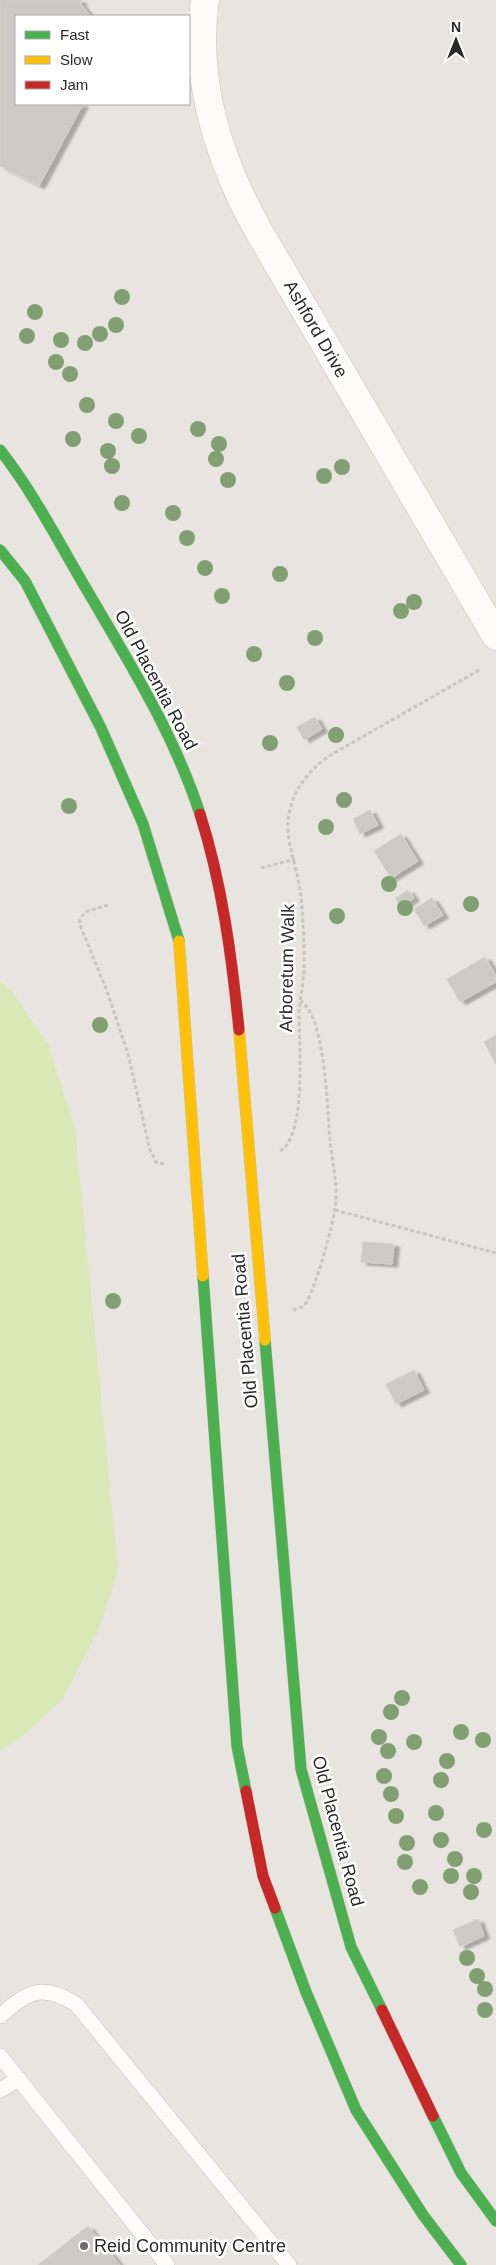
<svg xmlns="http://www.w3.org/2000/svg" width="496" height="2265" font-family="Helvetica,sans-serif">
  <defs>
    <filter id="shadow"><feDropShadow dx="5.5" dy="3" stdDeviation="1" flood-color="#0004"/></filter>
  </defs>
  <rect width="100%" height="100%" fill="#e8e4e0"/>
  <path fill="#d9e8b6" d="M0,982l11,8 37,54 27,84 43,443 -20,60 -35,68 -45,41 -18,10z"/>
  <path fill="#cdcac6" stroke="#d3d0cc" filter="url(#shadow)" d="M0,0h81v4l10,12h-75v88h67l-44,82 -39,-20z
    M315,717l7,12 -18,11 -7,-13z
    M370,810l8,15 -18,9 -7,-15z
    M401,834l17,27 -27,17 -17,-27z
    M408,890l6,8 -13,9 -6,-9z
    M432,898l11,17 -19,11 -10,-17z
    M485,957l11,18v7l-36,20 -13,-23z
    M496,1035v29l-12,-22z
    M363,1242l31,2 -2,20 -31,-2z
    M414,1370l10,20 -28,14 -10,-20z
    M478,1919l6,17 -24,11 -7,-17z
    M88,2226l32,39h-82z"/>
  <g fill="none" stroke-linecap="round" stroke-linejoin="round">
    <defs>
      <path id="lane" d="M0,2016c28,-24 41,-34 76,-12l213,261
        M0,2056l167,209
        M0,2090l19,-11"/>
      <path id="street" d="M205,0c-12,82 14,160 53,230l238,406"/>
      <path id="fast" d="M0,450c33,42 57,89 84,135 43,74 89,146 116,229
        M0,550l25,31 76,147 42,96 36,117
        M203,1276l34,470 9,45
        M265,1340l36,429 50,178 31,63
        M275,1908l31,84 50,118 67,105 38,50
        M433,2116l28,57 35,48"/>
      <path id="slow" d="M179,941l24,335
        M239,1030l26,310"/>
      <path id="jam" d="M200,814c22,69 32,144 39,216
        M246,1791l17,85 12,32
        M382,2010l51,106"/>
    </defs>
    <use href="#lane" stroke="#c2c1c1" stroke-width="16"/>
    <use href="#street" stroke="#c2c1c1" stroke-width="29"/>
    <use href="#fast" stroke="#c2c1c1" stroke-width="12"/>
    <use href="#slow" stroke="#c2c1c1" stroke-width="12"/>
    <use href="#jam" stroke="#c2c1c1" stroke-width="12"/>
    <path stroke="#c6c6c5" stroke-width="3" stroke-dasharray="4 2.5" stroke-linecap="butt" d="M261,868l34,-9
      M108,905l-23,7 -5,8v5l27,66 21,63 22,96 6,12 8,2
      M280,1151c27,-15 19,-109 19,-138 1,-14 4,-28 5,-41 1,-25 -1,-52 -3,-76 -3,-27 -17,-56 -12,-82 4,-24 20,-44 40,-58l152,-87
      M335,1210l161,43
      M293,1310c5,-1 10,-3 13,-7 10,-16 29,-83 30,-103 1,-20 -4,-40 -6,-60 -3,-31 -4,-121 -29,-139"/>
    <use href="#lane" stroke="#fcfbfa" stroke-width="15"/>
    <use href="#street" stroke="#fcfbfa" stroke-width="28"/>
    <use href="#fast" stroke="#4caf50" stroke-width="11"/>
    <use href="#slow" stroke="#ffc107" stroke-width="11"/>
    <use href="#jam" stroke="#c62828" stroke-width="11"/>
  </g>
  <g fill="#829f73">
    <circle cx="122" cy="297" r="8"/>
    <circle cx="35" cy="312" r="8"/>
    <circle cx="116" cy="325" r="8"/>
    <circle cx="100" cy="334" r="8"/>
    <circle cx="27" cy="336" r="8"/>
    <circle cx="61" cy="340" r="8"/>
    <circle cx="85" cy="343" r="8"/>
    <circle cx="56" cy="362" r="8"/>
    <circle cx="70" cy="374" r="8"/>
    <circle cx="87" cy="405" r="8"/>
    <circle cx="116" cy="421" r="8"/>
    <circle cx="198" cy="429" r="8"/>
    <circle cx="139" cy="436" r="8"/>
    <circle cx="73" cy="439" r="8"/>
    <circle cx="219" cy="444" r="8"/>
    <circle cx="108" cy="451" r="8"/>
    <circle cx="216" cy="459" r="8"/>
    <circle cx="112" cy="466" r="8"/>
    <circle cx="342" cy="467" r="8"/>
    <circle cx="324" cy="476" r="8"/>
    <circle cx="228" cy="480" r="8"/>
    <circle cx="122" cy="503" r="8"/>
    <circle cx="173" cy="513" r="8"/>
    <circle cx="187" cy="538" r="8"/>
    <circle cx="205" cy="568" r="8"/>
    <circle cx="280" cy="574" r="8"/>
    <circle cx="222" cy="596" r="8"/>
    <circle cx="414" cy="602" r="8"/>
    <circle cx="401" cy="611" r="8"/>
    <circle cx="315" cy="638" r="8"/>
    <circle cx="254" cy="654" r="8"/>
    <circle cx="287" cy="683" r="8"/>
    <circle cx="336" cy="735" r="8"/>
    <circle cx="270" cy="743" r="8"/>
    <circle cx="344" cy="800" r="8"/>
    <circle cx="69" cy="806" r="8"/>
    <circle cx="326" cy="827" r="8"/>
    <circle cx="389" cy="884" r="8"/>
    <circle cx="471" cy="904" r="8"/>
    <circle cx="405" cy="908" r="8"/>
    <circle cx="337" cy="916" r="8"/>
    <circle cx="100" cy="1025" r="8"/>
    <circle cx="113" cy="1301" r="8"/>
    <circle cx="402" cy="1698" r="8"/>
    <circle cx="391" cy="1712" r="8"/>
    <circle cx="461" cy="1732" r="8"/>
    <circle cx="379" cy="1737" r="8"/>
    <circle cx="483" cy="1740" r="8"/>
    <circle cx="414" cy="1742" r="8"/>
    <circle cx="388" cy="1751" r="8"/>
    <circle cx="447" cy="1761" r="8"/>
    <circle cx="384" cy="1776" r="8"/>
    <circle cx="441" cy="1780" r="8"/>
    <circle cx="391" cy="1794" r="8"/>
    <circle cx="436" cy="1813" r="8"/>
    <circle cx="396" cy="1816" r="8"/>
    <circle cx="484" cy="1830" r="8"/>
    <circle cx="441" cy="1840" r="8"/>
    <circle cx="407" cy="1843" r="8"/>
    <circle cx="455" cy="1859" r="8"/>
    <circle cx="405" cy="1862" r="8"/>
    <circle cx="451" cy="1876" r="8"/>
    <circle cx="474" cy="1876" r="8"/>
    <circle cx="420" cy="1887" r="8"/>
    <circle cx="471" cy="1892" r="8"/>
    <circle cx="467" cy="1958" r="8"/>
    <circle cx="477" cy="1976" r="8"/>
    <circle cx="485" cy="1989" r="8"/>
    <circle cx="485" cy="2010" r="8"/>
  </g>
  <circle fill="#6c6b6a" stroke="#fff" stroke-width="2" cx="84" cy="2246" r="5"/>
  <g text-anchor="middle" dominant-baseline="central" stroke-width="5" stroke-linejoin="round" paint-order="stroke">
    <g font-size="18" fill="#2a2a2a" stroke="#fff">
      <text transform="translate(316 329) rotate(60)">Ashford Drive</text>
      <text transform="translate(156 680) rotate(62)">Old Placentia Road</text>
      <text transform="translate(287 968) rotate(-89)">Arboretum Walk</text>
      <text transform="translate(245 1331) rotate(-95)">Old Placentia Road</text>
      <text transform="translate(338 1831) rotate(75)">Old Placentia Road</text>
    </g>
    <g font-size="18" fill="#2a2a2a" stroke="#fff" text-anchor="start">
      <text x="94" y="2246">Reid Community Centre</text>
    </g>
  </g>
  <rect x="15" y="15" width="175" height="90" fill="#ffffff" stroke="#aaaaaa"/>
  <rect x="25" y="31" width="25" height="8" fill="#4caf50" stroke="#aaaaaa"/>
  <text x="60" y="40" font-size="15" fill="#2a2a2a">Fast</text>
  <rect x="25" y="56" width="25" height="8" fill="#ffc107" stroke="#aaaaaa"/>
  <text x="60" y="65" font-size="15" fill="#2a2a2a">Slow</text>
  <rect x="25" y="81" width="25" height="8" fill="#c62828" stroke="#aaaaaa"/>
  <text x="60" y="90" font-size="15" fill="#2a2a2a">Jam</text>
  <g transform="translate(456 40)" stroke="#ffffff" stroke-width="4" paint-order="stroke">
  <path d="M0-4L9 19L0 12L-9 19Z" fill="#2a2a2a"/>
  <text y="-8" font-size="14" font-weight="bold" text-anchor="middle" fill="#2a2a2a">N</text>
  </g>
</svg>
